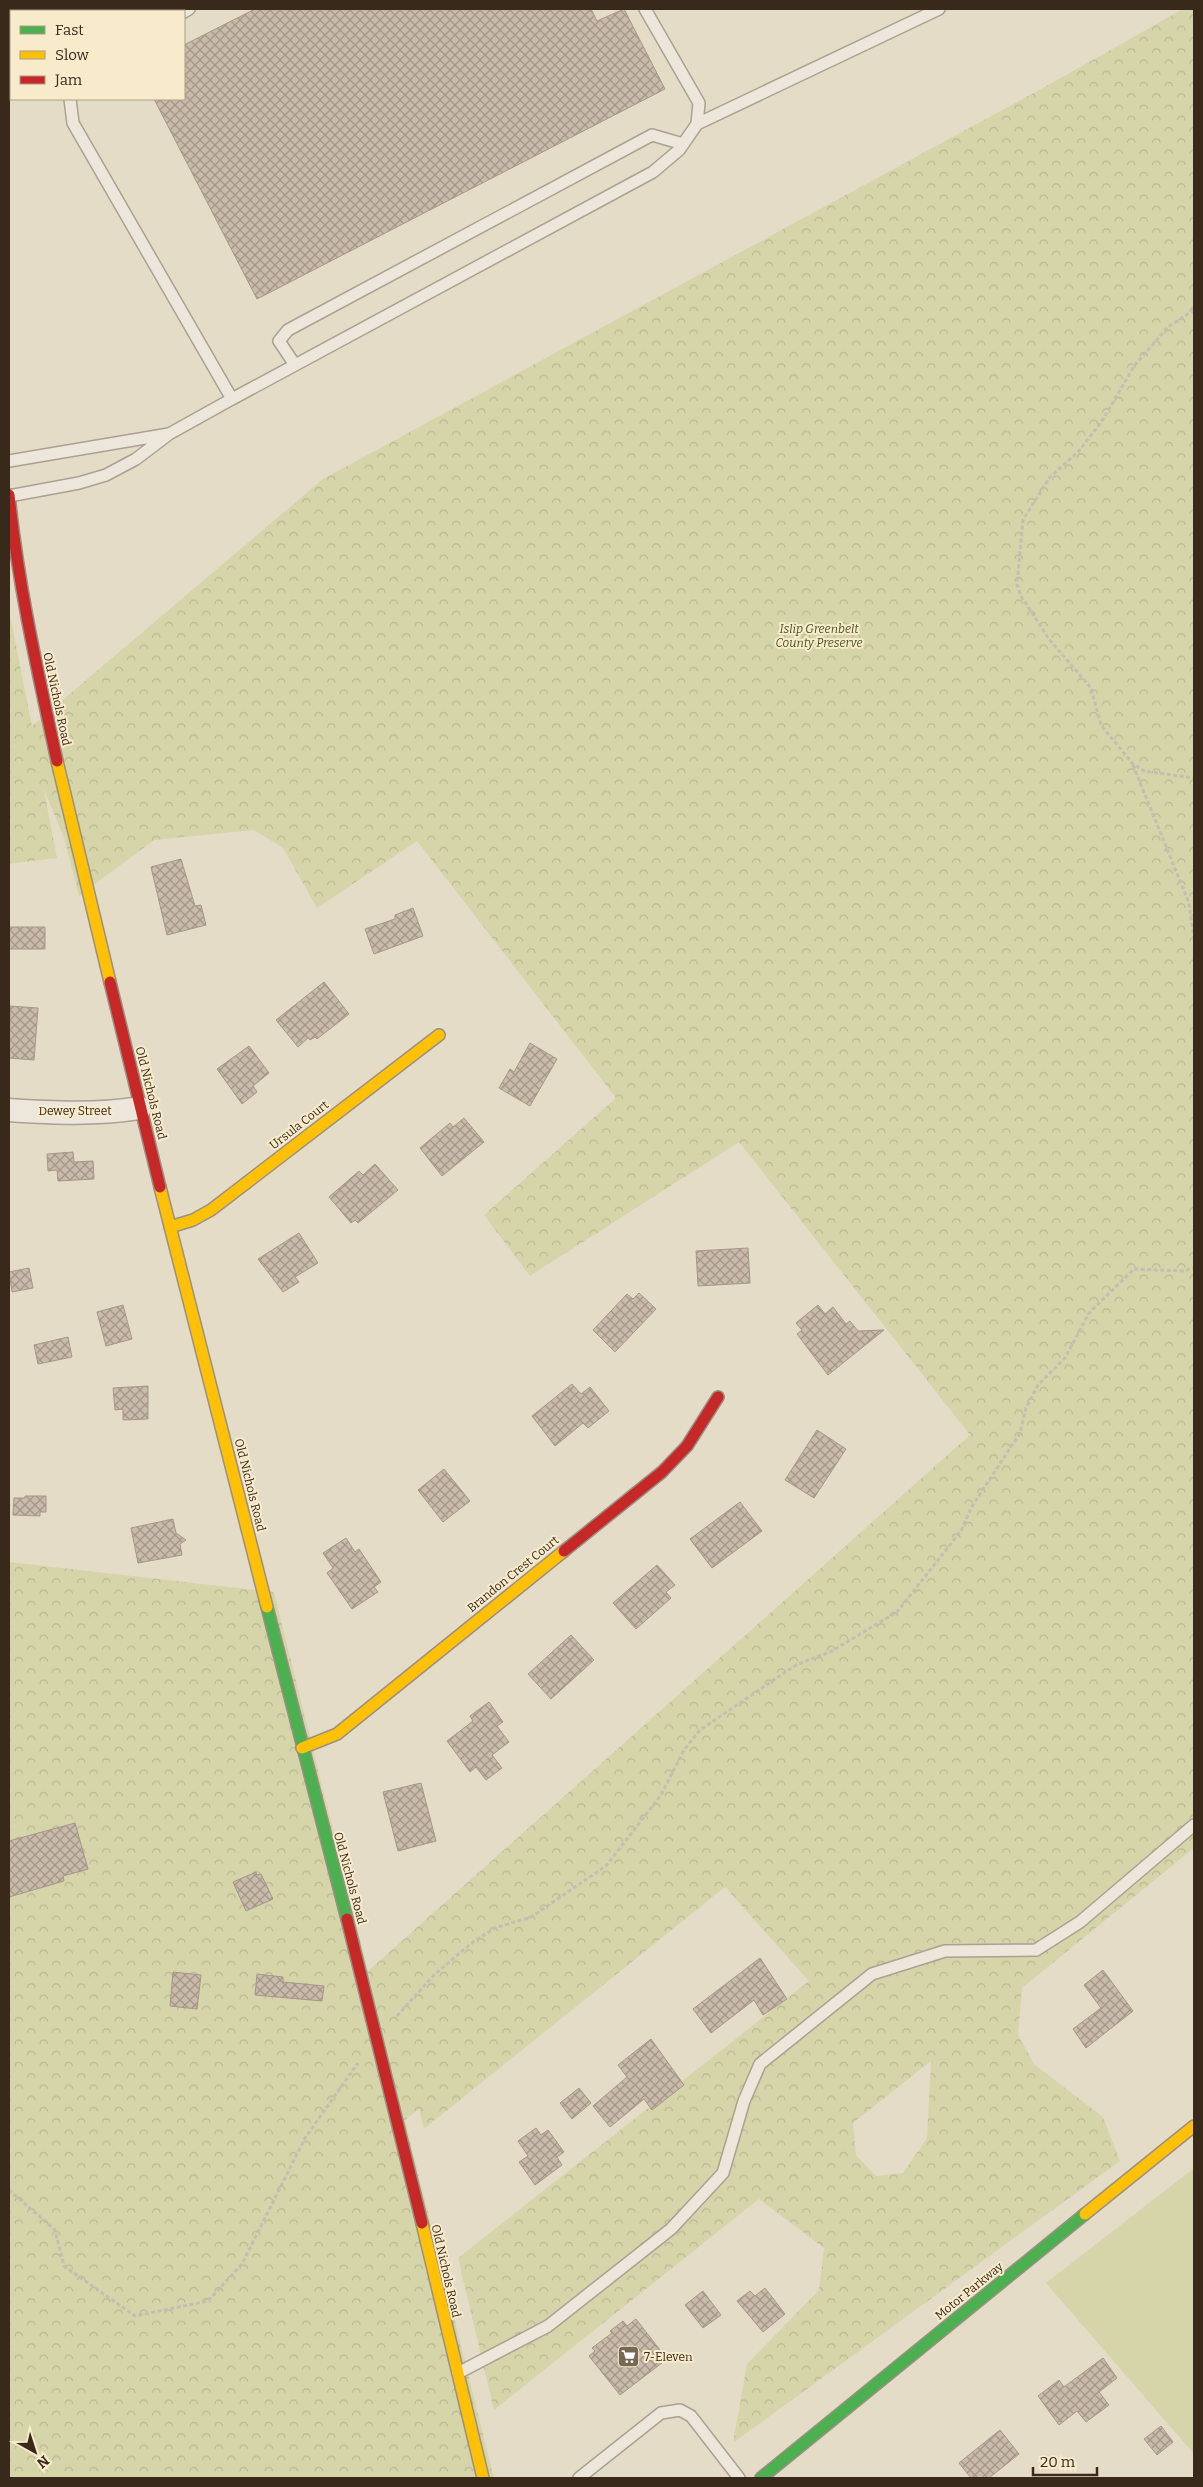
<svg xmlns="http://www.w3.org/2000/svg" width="1203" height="2487" font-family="Bitter,serif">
  <defs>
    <pattern id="forest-crowns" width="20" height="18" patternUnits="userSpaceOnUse" patternTransform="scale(1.25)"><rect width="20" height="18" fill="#d6d5a9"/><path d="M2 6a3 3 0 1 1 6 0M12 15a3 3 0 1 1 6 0" fill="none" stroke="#b8b791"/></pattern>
    <pattern id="building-cross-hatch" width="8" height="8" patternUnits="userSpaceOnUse" patternTransform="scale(1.25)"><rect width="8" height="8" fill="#c9baa9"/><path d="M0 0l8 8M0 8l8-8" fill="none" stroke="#a49789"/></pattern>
  </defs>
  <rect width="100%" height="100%" fill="#e5dcc8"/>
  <path fill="#d6d5a9" d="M1194,2168v286l-148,-171z"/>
  <path fill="url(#forest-crowns)" fill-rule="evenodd" d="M1183,9h11v1839l-172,140 -4,47 16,29 69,53 17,44 -387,282 14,-79 72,-74 5,-42 -65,-49 -265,211 -36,-152 351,-277 -84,-94 -301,242 -5,-20 -14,11 89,358h-485v-916l265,30 94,379 602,-536 -231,-293 -209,134 -46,-61 132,-117 -199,-257 -100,67 -34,-60 -29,-18 -100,10 -75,56 -15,-58 -20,-48 13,68 -48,6v-254l23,116 291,-247 727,-395zM931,2061l-4,77 -24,35 -27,3 -20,-21 -3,-32z"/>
  <path fill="url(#building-cross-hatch)" stroke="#a59788" d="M255,9h336l6,12 27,-12 41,80 -408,210 -103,-200h30v-54z
    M181,859l14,47 6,-1 5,20 -39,10 -16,-68z
    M413,908l10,28 -49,18 -9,-25 30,-10v-4z
    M9,927h36v22h-36z
    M324,982l25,32 -32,25 -2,-2 -5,3 -2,-2 -10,9 -22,-27z
    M10,1006l28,2 -4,52 -25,-2z
    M530,1043l27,16 -27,47 -31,-18 11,-19 4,3z
    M249,1046l20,27 -16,13 4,6 -15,12 -25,-35z
    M464,1118l20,24 -42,34 -22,-28 30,-25 3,4z
    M73,1152l1,10 19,-1 1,18 -36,2 -1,-11 -9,1 -1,-17z
    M375,1164l23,26 -40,33 -3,-3 -4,3 -22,-26 30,-26 4,4z
    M299,1233l19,30 -23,14 4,5 -16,10 -25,-33z
    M748,1248l2,35 -52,3 -2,-35z
    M29,1268l4,20 -21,4 -3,-20z
    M639,1293l17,16 -41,43 -22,-22 34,-36 6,5z
    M123,1305l9,34 -26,7 -9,-34z
    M818,1305l7,9 8,-7 13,17 4,-3 8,10 26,-1 -56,45 -31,-41 5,-4 -6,-7z
    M68,1337l4,20 -34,7 -4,-19z
    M572,1384l9,10 9,-7 19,24 -21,17 -5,-5 -28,23 -23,-30z
    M148,1386v33l-25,1v-11l-8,1 -2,-22z
    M817,1430l29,19 -32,49 -29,-18z
    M444,1469l26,32 -27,21 -25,-32z
    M25,1496h21v16h-6v4l-27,-1 1,-17h11z
    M740,1502l22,29 -50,37 -22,-29z
    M173,1519l3,14 10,7 -6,4 2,11 -44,8 -7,-35z
    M346,1538l9,14 4,-3 22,33 -7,5 4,5 -26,17 -25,-36 6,-5 -10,-15z
    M657,1565l18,20 -9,7 5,6 -35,31 -23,-26z
    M571,1635l23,25 -43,39 -23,-25z
    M489,1702l14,20 -6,4 12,16 -17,13 10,13 -16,12 -10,-13 -6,5 -23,-31 26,-20 -3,-5z
    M421,1783l15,58 -38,10 -15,-59z
    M75,1823l13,46 -25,7 1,5 -55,16v-56z
    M256,1872l1,3 4,-1 12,25 -27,12 -13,-29z
    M760,1958l27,41 -24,16 -9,-15 -43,33 -18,-24z
    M1103,1970l30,41 -47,37 -13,-19 28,-21 -17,-23z
    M173,1972l28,3 -4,34 -27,-3z
    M257,1974l26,3v5l41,4 -2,15 -67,-6z
    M651,2039l33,46 -32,25 -8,-11 -34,28 -17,-21 34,-29 -9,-12z
    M579,2088l12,15 -19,16 -12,-16z
    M536,2128l5,7 7,-5 16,22 -7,5 5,8 -27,20 -16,-23 9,-6 -10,-15z
    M765,2288l20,26 -22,18 -26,-31 13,-10 5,5z
    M703,2291l18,24 -18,13 -18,-23z
    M636,2319l31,40 -47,36 -31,-39 6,-5 -3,-3 20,-15 -2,-2 13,-10 4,5z
    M1103,2358l14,20 -18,14 10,13 -23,17 -9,-11 -18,14 -21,-29 21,-16 5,7z
    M1161,2426l12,16 -16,13 -13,-16z
    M1000,2430l19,24 -30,24h-18l-12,-15z"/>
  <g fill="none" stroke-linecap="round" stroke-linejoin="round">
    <defs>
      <path id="lane" d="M184,12l5,-3
        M697,124l242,-115
        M295,365l-16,-24 9,-11 364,-195 31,9
        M232,399l421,-227 26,-22 18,-26 2,-21 -54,-94
        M9,461l160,-27
        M9,496l70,-13 27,-8 30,-16 33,-25 63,-35 -159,-276 -3,-24
        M458,2373l90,-47 123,-97 52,-56 21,-72 16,-37 112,-90 73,-23 91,-1 44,-28 114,-97
        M579,2478l82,-65 19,-3 11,6 48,62"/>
      <path id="street" d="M9,1110c45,3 87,5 131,-2"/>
      <path id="fast" d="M267,1607l80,312
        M761,2478l324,-264"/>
      <path id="slow" d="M57,761l53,221
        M160,1187l107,420
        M170,1227l23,-7 18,-10 228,-175
        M302,1748l35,-14 227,-183
        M1085,2214l109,-88
        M422,2223l61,255"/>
      <path id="jam" d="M9,495c9,90 29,178 48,266
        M110,982l50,205
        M564,1551l98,-79 25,-26 31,-49
        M347,1919l75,304"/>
    </defs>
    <use href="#lane" stroke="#a9a192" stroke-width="14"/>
    <use href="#street" stroke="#a9a192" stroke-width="25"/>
    <use href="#fast" stroke="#999082" stroke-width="14"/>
    <use href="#slow" stroke="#999082" stroke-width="14"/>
    <use href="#jam" stroke="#999082" stroke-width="14"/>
    <path stroke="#c4bdb2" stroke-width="3" stroke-dasharray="4 2.5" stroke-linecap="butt" d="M1194,310l-26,17 -34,39 -32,55 -24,31 -28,25 -27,43 -6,64 4,12 28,43 42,49 10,37 32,39 11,7 50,7
      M1133,765l56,138 5,37
      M397,2016l37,-41 39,-33 22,-14 36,-11 75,-51 55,-71 23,-45 16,-20 96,-65 36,-14 65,-39 64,-81 10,-23 49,-75 6,-25 12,-23 27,-27 24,-45 45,-44 50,2 10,-3
      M9,2190l46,40 9,36 71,50 73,-15 34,-37 63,-126 53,-75"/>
    <use href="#lane" stroke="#ede7db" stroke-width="11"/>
    <use href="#street" stroke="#ede7db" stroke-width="22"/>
    <use href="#fast" stroke="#4caf50" stroke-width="11"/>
    <use href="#slow" stroke="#ffc107" stroke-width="11"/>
    <use href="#jam" stroke="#c62828" stroke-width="11"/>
  </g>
  <defs>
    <symbol id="supermarket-square" viewBox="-11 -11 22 22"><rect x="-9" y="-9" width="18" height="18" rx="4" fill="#756857" stroke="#f8ebcc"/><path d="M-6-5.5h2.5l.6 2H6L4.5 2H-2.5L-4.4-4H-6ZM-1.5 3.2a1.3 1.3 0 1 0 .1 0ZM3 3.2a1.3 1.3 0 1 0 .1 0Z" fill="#fff"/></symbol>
  </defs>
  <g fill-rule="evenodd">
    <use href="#supermarket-square" x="616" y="2344" width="25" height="25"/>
  </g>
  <g text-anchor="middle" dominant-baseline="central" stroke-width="4" stroke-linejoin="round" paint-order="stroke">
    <g font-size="12" font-style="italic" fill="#49561f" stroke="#f8ebcc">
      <text x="819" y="629">Islip Greenbelt<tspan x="819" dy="14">County Preserve</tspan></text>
    </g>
    <g font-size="12" fill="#38291a" stroke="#f8ebcc">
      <text transform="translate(57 699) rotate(78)">Old Nichols Road</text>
      <text transform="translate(151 1093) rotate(76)">Old Nichols Road</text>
      <text x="75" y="1111">Dewey Street</text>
      <text transform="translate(299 1125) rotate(-38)">Ursula Court</text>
      <text transform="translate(250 1485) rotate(76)">Old Nichols Road</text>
      <text transform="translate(513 1574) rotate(-39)">Brandon Crest Court</text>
      <text transform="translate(350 1878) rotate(75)">Old Nichols Road</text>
      <text transform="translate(446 2271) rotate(77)">Old Nichols Road</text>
      <text transform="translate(969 2291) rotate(-39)">Motor Parkway</text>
    </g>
    <g font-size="12" fill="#38291a" stroke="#f8ebcc" text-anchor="start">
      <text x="644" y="2357">7-Eleven</text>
    </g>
  </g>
  <rect width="1203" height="2487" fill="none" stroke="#38291a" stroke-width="20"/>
  <rect x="10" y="10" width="175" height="90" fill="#f8ebcc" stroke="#ab9d85"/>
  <rect x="20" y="26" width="25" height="8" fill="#4caf50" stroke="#ab9d85"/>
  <text x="55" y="35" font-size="15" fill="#38291a">Fast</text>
  <rect x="20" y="51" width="25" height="8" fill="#ffc107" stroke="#ab9d85"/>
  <text x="55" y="60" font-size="15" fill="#38291a">Slow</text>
  <rect x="20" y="76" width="25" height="8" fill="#c62828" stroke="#ab9d85"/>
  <text x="55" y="85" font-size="15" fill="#38291a">Jam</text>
  <g transform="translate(35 2452) rotate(141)" stroke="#f8ebcc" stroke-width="4" paint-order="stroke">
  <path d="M0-4L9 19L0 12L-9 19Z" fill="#38291a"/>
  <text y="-8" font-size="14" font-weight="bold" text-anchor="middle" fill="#38291a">N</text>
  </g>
  <path d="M1033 2467v8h64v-8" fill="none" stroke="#38291a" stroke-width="2.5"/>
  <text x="1040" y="2467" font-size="15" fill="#38291a" stroke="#f8ebcc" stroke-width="4" paint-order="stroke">20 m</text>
</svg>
